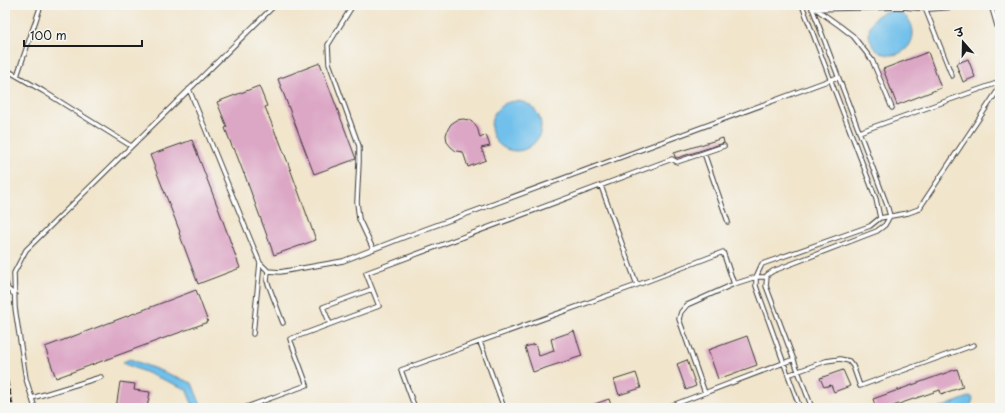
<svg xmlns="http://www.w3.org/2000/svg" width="1005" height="413" font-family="'Playpen Sans','Playpen Sans Deva',sans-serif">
  <rect width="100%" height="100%" fill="#f6f6f2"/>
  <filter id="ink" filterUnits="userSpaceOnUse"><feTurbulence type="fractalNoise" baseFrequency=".025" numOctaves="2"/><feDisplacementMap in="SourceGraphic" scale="8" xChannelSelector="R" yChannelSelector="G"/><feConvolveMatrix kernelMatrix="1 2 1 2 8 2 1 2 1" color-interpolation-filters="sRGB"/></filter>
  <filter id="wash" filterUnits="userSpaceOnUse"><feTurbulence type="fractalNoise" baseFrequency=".012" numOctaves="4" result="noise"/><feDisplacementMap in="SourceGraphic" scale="16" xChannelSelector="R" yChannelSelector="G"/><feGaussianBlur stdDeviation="0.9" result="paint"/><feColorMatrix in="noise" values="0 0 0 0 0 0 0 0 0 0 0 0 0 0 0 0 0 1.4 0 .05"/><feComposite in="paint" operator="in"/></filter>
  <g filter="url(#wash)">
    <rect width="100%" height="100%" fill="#f1e5cc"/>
    <path fill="#70c0eb" stroke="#466e84" d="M869 33a22 22 0 1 1 44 0a22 22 0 1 1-44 0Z
      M491 126a25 25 0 1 1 50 0a25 25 0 1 1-50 0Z
      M130,359l62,24 10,25h-8l-8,-19 -61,-25 -2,-2z
      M971,396l2,3 -3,9h-30z"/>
    <g id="blocks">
      <path fill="#dca6c5" d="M928,52l13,36 -44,17 -14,-36z
        M968,59l7,18 -12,5 -7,-18z
        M320,63l36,96 -42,15 -36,-95z
        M259,86l8,20 -2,1 12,30h1l10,26 28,77 -42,15 -30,-82v1l-10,-26 -1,1 -8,-21 2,-1 -10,-25z
        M463,119l6,1 6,4 3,6 2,8 6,-3 4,11 -9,2 5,12 -18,7 -5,-15 -7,-1 -5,-4 -4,-5 -1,-7 2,-6 3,-5 6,-4z
        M723,138l1,5 -47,15 -2,-1 -1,-4z
        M192,140l28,73 20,55 -42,16 -19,-51 1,-1 -30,-77z
        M196,290l12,32 -152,56 -11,-31z
        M574,331l8,25 -49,16 -8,-25 10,-3 4,12 15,-5 -3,-12z
        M747,336l10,29 -39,14 -10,-29z
        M687,360l9,26 -10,4 -9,-26z
        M957,369l6,18 -22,7 -1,-4 -53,18h-11l-3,-9z
        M843,370l7,16 -16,6 -3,-7 -7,2 -4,-9z
        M636,373l5,15 -22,7 -5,-15z
        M120,382l15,2 -1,6 16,2 -3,16h-31z
        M609,399l3,9h-26v-1z"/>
    </g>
  </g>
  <g filter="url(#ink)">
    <use href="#blocks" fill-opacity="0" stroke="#3c3a36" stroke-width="1"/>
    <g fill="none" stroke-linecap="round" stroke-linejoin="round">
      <defs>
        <path id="lane" d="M353,5l-25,40 1,18 30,83v16l-2,40 2,17 14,30
          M811,5l76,200 3,11 -5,9 -8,6 -104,40 -6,4 -1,11 46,122
          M991,5l9,31
          M925,8l27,68
          M812,9l91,-2 27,2 51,-4
          M816,9l24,17 13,10 19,24 20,48
          M5,69l38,22 88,55
          M17,76l24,-71
          M189,89l71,174 8,8 12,1 63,-11 72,-28 423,-156
          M859,132l141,-50
          M704,153l24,69
          M601,186l36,99
          M880,218l28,-5 11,-4 81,-122
          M268,271l-1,10 16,42
          M5,280l3,9 7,6
          M330,324l-7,-17 49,-18
          M253,334l7,-71
          M480,342l24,66
          M788,375l38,-14 14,-2 9,2 4,5 7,20 114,-41
          M705,393l-26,-74 2,-7 6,-7 47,-21 22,-7h11
          M32,398l69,-21
          M35,408l-9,-29 -11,-71 -1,-35 12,-23 249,-245
          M244,408l63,-23 -17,-46 89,-33 -13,-33 306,-114 5,3 47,-16
          M415,408l-14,-38 236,-85 86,-33 11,32
          M665,408l129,-49
          M800,408l-44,-122v-9l6,-13 108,-38 10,-8 -4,-19 -74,-194"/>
      </defs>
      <use href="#lane" stroke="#3c3a36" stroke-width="5.5"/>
      <use href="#lane" stroke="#fff" stroke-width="3.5"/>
      <path stroke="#1c1c1c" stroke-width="2.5" stroke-dasharray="6 3" stroke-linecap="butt" d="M5,372l8,36"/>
    </g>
  </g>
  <rect width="1005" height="413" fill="none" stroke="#f6f6f2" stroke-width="20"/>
  <g transform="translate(963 42) rotate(340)" stroke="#f6f6f2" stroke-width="3" paint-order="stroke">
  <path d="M0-3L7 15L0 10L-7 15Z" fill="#1c1c1c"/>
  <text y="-6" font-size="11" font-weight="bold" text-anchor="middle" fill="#1c1c1c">उ</text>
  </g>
  <path d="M24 40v6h118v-6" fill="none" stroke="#1c1c1c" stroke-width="2"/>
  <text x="30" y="40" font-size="12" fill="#1c1c1c" stroke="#f6f6f2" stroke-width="3" paint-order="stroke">100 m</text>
</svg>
